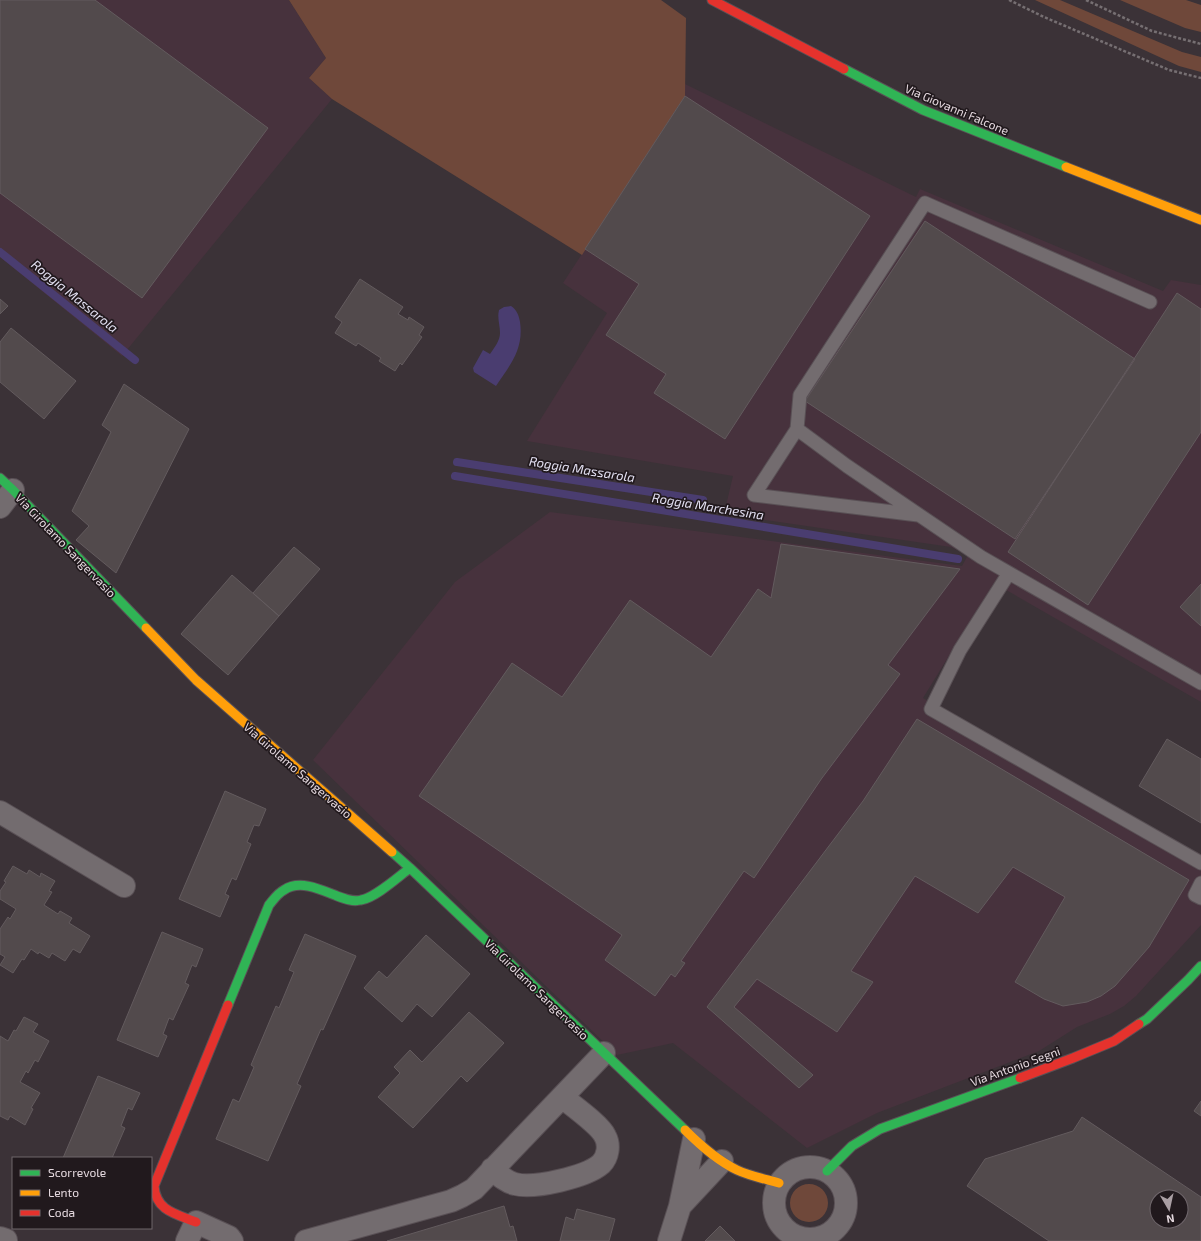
<svg xmlns="http://www.w3.org/2000/svg" width="1201" height="1241" font-family="'Exo 2',sans-serif">
  <rect width="100%" height="100%" fill="#3b3237"/>
  <path fill="#47323d" d="M0,0h289l37,58 -17,20 23,21 -210,257 -122,-99z
    M685,84l231,113 4,-8 243,102 8,-11 30,5v417l-207,-119 -71,115 278,157v70l-65,71 -12,10 -14,8 -33,13 -38,24 -162,62 -70,35 -134,-105 -56,12 -304,-295 142,-178 95,-70 412,54 6,-11 -17,-8 -227,-33 9,-38 -206,-35 80,-128 -44,-30 122,-187z"/>
  <path fill="#6f483a" d="M289,0h372l25,18 -1,78 -103,159 -250,-156 -23,-21 17,-20z
    M1035,0h25l122,52 19,5v15l-22,-6z
    M1120,0h66l15,5v27l-16,-4z
    M790 1203a19 19 0 1 1 38 0a19 19 0 1 1-38 0Z"/>
  <path fill="#4a3d70" d="M511,306c6,4 8,10 9,16 4,27 -10,43 -24,64l-22,-14 -1,-4 10,-18 7,4c4,-6 10,-13 10,-21 0,-8 -3,-15 -1,-23l5,-3z"/>
  <g fill="none" stroke-linecap="round" stroke-linejoin="round">
    <path stroke="#4a3d70" stroke-width="8" d="M0,252l135,108
      M457,462l246,38
      M455,476l503,83"/>
  </g>
  <path fill="#524a4c" stroke="#635b5e" fill-rule="evenodd" d="M0,0h95l173,128 -126,170 -142,-105z
    M685,96l185,120 -145,223 -71,-46 12,-19 -60,-39 33,-51 -54,-35z
    M925,221l210,138 -120,180 -210,-138z
    M360,279l43,28 -5,7 10,6 1,-3 15,10 -5,8 3,2 -20,28 -2,-2 -5,8 -16,-10 2,-3 -23,-15 -2,3 -21,-13 7,-11 -7,-5z
    M1177,293l24,16v123l-113,173 -80,-53z
    M0,299l8,7 -8,8z
    M11,328l65,53 -32,38 -44,-37v-40z
    M124,384l65,45 -73,144 -40,-33 13,-14 -17,-15 39,-79 -9,-7z
    M781,544l179,25 -72,96 12,9 -78,104 -68,100 -10,-7 -63,90 4,2 -10,14 -4,-3 -16,22 -50,-36 17,-25 -203,-139 93,-133 50,34 68,-97 81,57 47,-68 13,9z
    M294,547l26,22 -41,47 -26,-23z
    M232,575l47,41 -51,59 -47,-41z
    M1201,584v42l-21,-19z
    M917,719l272,161 -40,67 -34,39 -14,10 -14,6 -24,4 -19,-7 -29,-17 50,-85 -52,-30 -35,46 -63,-37 -64,95 22,11 -36,50 -80,-53 -23,28 79,68 -14,13 -92,-81 156,-206z
    M1167,739l34,20v64l-62,-37z
    M225,791l41,18 -7,17 -5,-1 -7,17 4,2 -15,36 -4,-2 -7,16 4,2 -9,21 -41,-18z
    M13,866l14,8 2,-4 11,7 1,-4 14,8 -6,10 3,1 -8,13 14,9 2,-3 12,7 -3,5 21,13 -10,17 -7,-4 -8,12 -13,-8 -3,5 -10,-6 -1,2 -7,-5 -7,11 -2,-1 -9,14 -13,-8 5,-8 -5,-3v-25l8,-12 2,2 6,-10 -16,-10v-8l6,-9 -2,-1z
    M162,932l41,17 -7,18 -4,-2 -7,18 4,2 -16,35 -4,-2 -6,16 4,2 -9,21 -41,-17z
    M305,934l51,22 -33,74 -2,-1 -24,55 4,2 -33,75 -52,-22 17,-40 6,3 15,-35 -3,-2 25,-59 3,2 15,-36 -5,-2z
    M426,935l44,39 -38,43 -15,-13 -15,18 -38,-34 15,-17 8,7z
    M469,1012l35,31 -37,39 -6,-6 -48,52 -35,-31 22,-24 -6,-6 16,-17 12,12z
    M24,1017l14,7 -5,8 16,9 -11,21 -3,-2 -7,13 -2,-2 -6,11 20,11 -9,15 2,1 -8,16 -15,-9 -2,4 -8,-4v-80l8,5 6,-11 2,1z
    M98,1076l42,17 -8,17 -4,-2 -7,18 4,2 -13,30h-49z
    M1201,1101v15l-7,-5z
    M1082,1117l119,80v44h-152l-82,-55 18,-27 88,-28zM1157,1197h24v24h-24z
    M504,1206l6,21 3,-1 4,15h-130z
    M577,1209l38,10 -6,22h-49l6,-24 8,3z
    M720,1226l15,15h-30z"/>
  <g fill="none" stroke-linecap="round" stroke-linejoin="round">
    <defs>
      <path id="lane" d="M797,429l3,-34 125,-192 225,99
        M918,515l-164,-20 43,-66 50,37 134,91 220,126
        M1009,573l-49,77 -29,59 270,154
        M1201,883l-6,12 6,3"/>
      <path id="street" d="M0,507l13,-17
        M0,812l124,74
        M774 1203a36 36 0 1 1 72 0a36 36 0 1 1-72 0Z
        M492,1169c7,6 14,13 23,15 19,5 71,-7 86,-20 7,-7 9,-19 4,-28 -5,-11 -32,-30 -43,-39
        M680,1206l42,-45
        M0,1238l6,2
        M187,1241l9,-19 33,15 3,4
        M306,1241l145,-40 11,-5 12,-7 130,-136
        M669,1241l11,-35 14,-67"/>
      <path id="fast" d="M844,69l79,41 143,57
        M0,478l13,12 133,138
        M392,852l18,16 275,262
        M228,1005l41,-100c5,-6 9,-12 15,-15 16,-11 38,0 53,6 8,3 16,6 24,4 14,-2 37,-23 49,-32
        M1139,1024l8,-5 41,-39 13,-14
        M827,1171l25,-25 28,-17 140,-51"/>
      <path id="slow" d="M1066,167l135,53
        M146,628l50,52 196,172
        M685,1130c15,15 33,31 52,40 13,6 28,9 42,13"/>
      <path id="jam" d="M712,0l132,69
        M1020,1078l53,-20 41,-17 25,-17
        M196,1222c-20,-8 -40,-11 -42,-36l74,-181"/>
    </defs>
    <use href="#lane" stroke="#595055" stroke-width="15"/>
    <use href="#street" stroke="#595055" stroke-width="24"/>
    <use href="#fast" stroke="#595055" stroke-width="11"/>
    <use href="#slow" stroke="#595055" stroke-width="11"/>
    <use href="#jam" stroke="#595055" stroke-width="11"/>
    <path stroke="#766f72" stroke-width="2.5" stroke-dasharray="3 2" stroke-linecap="butt" d="M1009,0l35,17 125,53 32,8
      M1086,0l66,31 49,13"/>
    <use href="#lane" stroke="#736c6f" stroke-width="13"/>
    <use href="#street" stroke="#736c6f" stroke-width="22"/>
    <use href="#fast" stroke="#30b455" stroke-width="9"/>
    <use href="#slow" stroke="#ff9f0a" stroke-width="9"/>
    <use href="#jam" stroke="#e5322d" stroke-width="9"/>
  </g>
  <g text-anchor="middle" dominant-baseline="central" stroke-width="3.5" stroke-linejoin="round" paint-order="stroke">
    <g font-size="12" fill="#e5d9df" stroke="#21191d">
      <text transform="translate(957 109) rotate(23)">Via Giovanni Falcone</text>
      <text transform="translate(66 545) rotate(46)">Via Girolamo Sangervasio</text>
      <text transform="translate(298 770) rotate(41)">Via Girolamo Sangervasio</text>
      <text transform="translate(537 989) rotate(44)">Via Girolamo Sangervasio</text>
      <text transform="translate(1015 1066) rotate(-20)">Via Antonio Segni</text>
    </g>
    <g font-size="13" font-style="italic" fill="#e3e0f2" stroke="#21191d">
      <text transform="translate(75 296) rotate(39)">Roggia Massarola</text>
      <text transform="translate(582 469) rotate(9)">Roggia Massarola</text>
      <text transform="translate(708 506) rotate(9)">Roggia Marchesina</text>
    </g>
  </g>
  <rect x="12" y="1157" width="140" height="72" fill="#21191d" stroke="#6f666b"/>
  <rect x="20" y="1170" width="20" height="6" fill="#30b455" stroke="#6f666b"/>
  <text x="48" y="1177" font-size="12" fill="#e5d9df">Scorrevole</text>
  <rect x="20" y="1190" width="20" height="6" fill="#ff9f0a" stroke="#6f666b"/>
  <text x="48" y="1197" font-size="12" fill="#e5d9df">Lento</text>
  <rect x="20" y="1210" width="20" height="6" fill="#e5322d" stroke="#6f666b"/>
  <text x="48" y="1217" font-size="12" fill="#e5d9df">Coda</text>
  <g transform="translate(1169 1209) rotate(171)"><circle r="19" fill="#21191d" stroke="#6f666b"/>
  <path d="M0-3L7 15L0 10L-7 15Z" fill="#aa9fa4"/>
  <text y="-6" font-size="11" font-weight="bold" text-anchor="middle" fill="#e5d9df">N</text>
  </g>
</svg>
